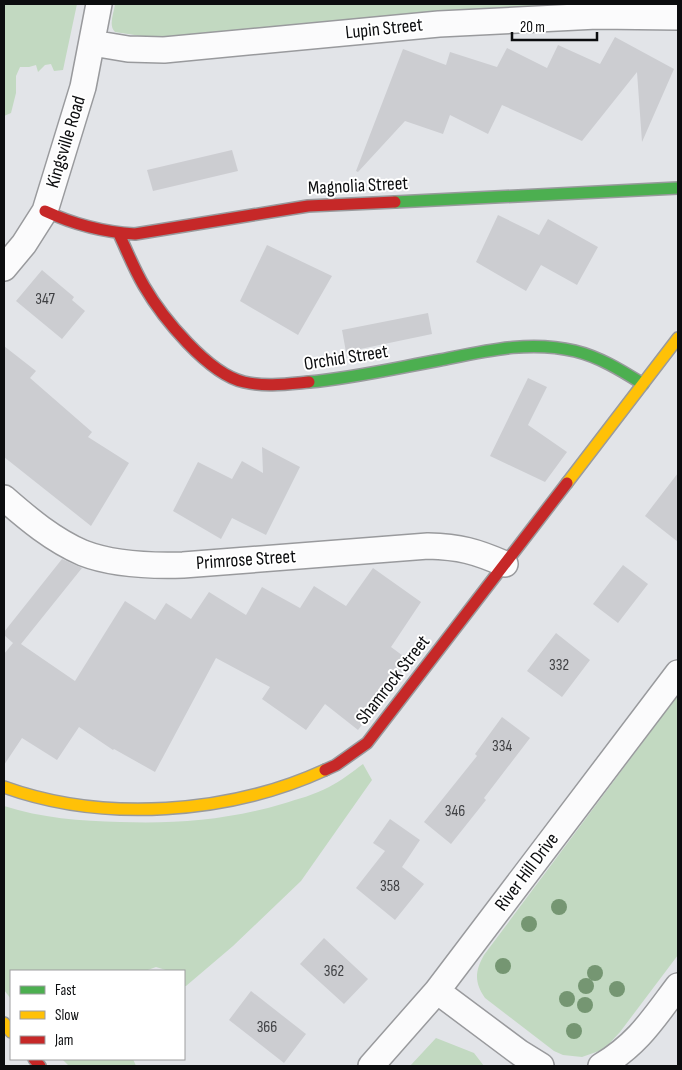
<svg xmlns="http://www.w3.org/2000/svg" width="682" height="1070" font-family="'Sofia Sans Condensed',sans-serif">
  <rect width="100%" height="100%" fill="#e2e4e8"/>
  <path fill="#c2d9c1" d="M4,4h73l-14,66 -9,1 -3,-7 -6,1 -7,7 -2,-7 -7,2h-9l-4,9v17l-5,20 -7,3z
    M115,4h563v1l-491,33h-33l-39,-6c-7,-7 -1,-19 0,-28z
    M678,695v260l-58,77 -12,13 -9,6 -17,6 -19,-2 -9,-4 -69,-53c-11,-16 -10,-27 -1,-43z
    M363,764l9,16 -71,101 -68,65 -47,40h-2v-15h-15l-13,-4 -11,4h-134v28l-7,-9v-184c37,12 77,15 116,16 56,2 108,-2 162,-18 16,-5 32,-9 47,-17 12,-6 23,-15 34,-23z
    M436,1038l38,15 10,13h-74z
    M62,1059h71l3,7h-67z"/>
  <path fill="#cccdd1" d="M615,37l59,32 -32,73 -5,-70 -55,69 -80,-36 -14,29 -38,-19 -7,19 -38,-13 -47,51 -2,-1 47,-122 43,16 4,-13 47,15 10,-19 40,20 11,-23 42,19z
    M232,150l6,21 -85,20 -6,-21z
    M498,215l41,20 9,-16 50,28 -21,38 -36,-20 -15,26 -50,-29z
    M267,245l65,31 -34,59 -58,-34z
    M42,270l32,27 -2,3 13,11 -23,28 -46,-38z
    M428,313l4,21 -86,18 -4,-22z
    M4,346l32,25 -6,7 62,54 -4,5 41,26 -38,63 -87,-69z
    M528,378l19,9 -19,38 39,27 -22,30 -55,-26z
    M262,447l38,20 -34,68 -34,-17 -11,21 -48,-28 25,-49 34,17 10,-18 21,12z
    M678,473v69l-33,-26z
    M62,559l20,9 -61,76 54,37 50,-80 30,19 11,-17 25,16 18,-27 37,23 16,-28 38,21 14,-22 32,20 27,-38 48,34 -30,45 19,14 -52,69 -33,-26 -19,26 -44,-31 8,-12 -54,-29 -61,114 -41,-23 -1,1 -34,-23 -22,33 -35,-22 -18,27v-111l9,-11 -9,-8v-3z
    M623,565l25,19 -30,39 -25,-19z
    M556,633l34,27 -28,37 -35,-26z
    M502,717l28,21 -46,60 2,2 -35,44 -27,-22 53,-66 -2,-2z
    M390,819l30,21 -18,27 22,17 -29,36 -39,-32 29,-37 -12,-8z
    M324,938l44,41 -24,25 -44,-40z
    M251,991l55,43 -22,29 -55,-43z"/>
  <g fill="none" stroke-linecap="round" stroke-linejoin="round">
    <defs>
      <path id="street" d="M92,43l36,6 36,1 275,-26 158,-8 81,1
        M4,268l20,-24 21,-33 38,-124 16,-83
        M4,498c24,21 49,42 79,55 31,12 68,13 100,12l245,-19c32,1 47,5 77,18
        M437,991l83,62 21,13
        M371,1066l66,-75 241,-318
        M601,1066c37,-22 52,-47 77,-80"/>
      <path id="fast" d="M395,202l283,-14
        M309,382c44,-4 87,-14 131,-22 45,-9 89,-20 135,-9 25,6 47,20 68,33"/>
      <path id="slow" d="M567,483l111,-145
        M4,787c100,36 225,27 321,-17
        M4,1023l7,9"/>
      <path id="jam" d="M45,211c30,14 57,21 90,23l173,-28 87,-4
        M119,234c8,17 15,35 25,52 18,31 64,88 100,96 21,5 43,2 65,0
        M325,770l11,-5 31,-22 200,-260
        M34,1059l6,7"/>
    </defs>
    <use href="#street" stroke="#999a9d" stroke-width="28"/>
    <use href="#fast" stroke="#999a9d" stroke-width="14"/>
    <use href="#slow" stroke="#999a9d" stroke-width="14"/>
    <use href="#jam" stroke="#999a9d" stroke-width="14"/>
    <use href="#street" stroke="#fbfbfc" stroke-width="25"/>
    <use href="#fast" stroke="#4caf50" stroke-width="11"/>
    <use href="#slow" stroke="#ffc107" stroke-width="11"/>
    <use href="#jam" stroke="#c62828" stroke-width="11"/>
  </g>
  <g fill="#759672">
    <circle cx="559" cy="907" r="8"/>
    <circle cx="529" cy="924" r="8"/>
    <circle cx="503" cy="966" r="8"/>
    <circle cx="595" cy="973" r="8"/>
    <circle cx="586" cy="986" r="8"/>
    <circle cx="617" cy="989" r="8"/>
    <circle cx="567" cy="999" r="8"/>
    <circle cx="585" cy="1005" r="8"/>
    <circle cx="574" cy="1031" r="8"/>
  </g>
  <g text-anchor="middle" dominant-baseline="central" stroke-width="4" stroke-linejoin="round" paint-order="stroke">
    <g font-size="16" fill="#3e3f42">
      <text x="45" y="299">347</text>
      <text x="559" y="665">332</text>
      <text x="502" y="746">334</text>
      <text x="455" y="811">346</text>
      <text x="390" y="886">358</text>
      <text x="334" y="971">362</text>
      <text x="267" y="1027">366</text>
    </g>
    <g font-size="19" fill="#0c0d0f" stroke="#fff">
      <text transform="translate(384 29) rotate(-6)">Lupin Street</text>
      <text transform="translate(66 142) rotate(-73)">Kingsville Road</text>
      <text transform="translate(358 186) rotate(-3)">Magnolia Street</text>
      <text transform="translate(346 358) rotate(-9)">Orchid Street</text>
      <text transform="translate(246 560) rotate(-4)">Primrose Street</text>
      <text transform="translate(393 680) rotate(-52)">Shamrock Street</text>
      <text transform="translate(527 872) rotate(-53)">River Hill Drive</text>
    </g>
  </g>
  <rect width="682" height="1070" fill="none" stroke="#0c0d0f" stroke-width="10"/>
  <rect x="10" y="970" width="175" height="90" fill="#ffffff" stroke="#9e9e9f"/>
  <rect x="20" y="986" width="25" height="8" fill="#4caf50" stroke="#9e9e9f"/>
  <text x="55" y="995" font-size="15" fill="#0c0d0f">Fast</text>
  <rect x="20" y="1011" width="25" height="8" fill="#ffc107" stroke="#9e9e9f"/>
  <text x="55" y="1020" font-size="15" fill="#0c0d0f">Slow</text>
  <rect x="20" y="1036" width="25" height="8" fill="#c62828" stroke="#9e9e9f"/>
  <text x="55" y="1045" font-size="15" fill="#0c0d0f">Jam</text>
  <path d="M512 32v8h85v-8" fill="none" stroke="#0c0d0f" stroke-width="2.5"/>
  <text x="520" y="32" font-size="15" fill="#0c0d0f" stroke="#ffffff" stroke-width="4" paint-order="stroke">20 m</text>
</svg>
